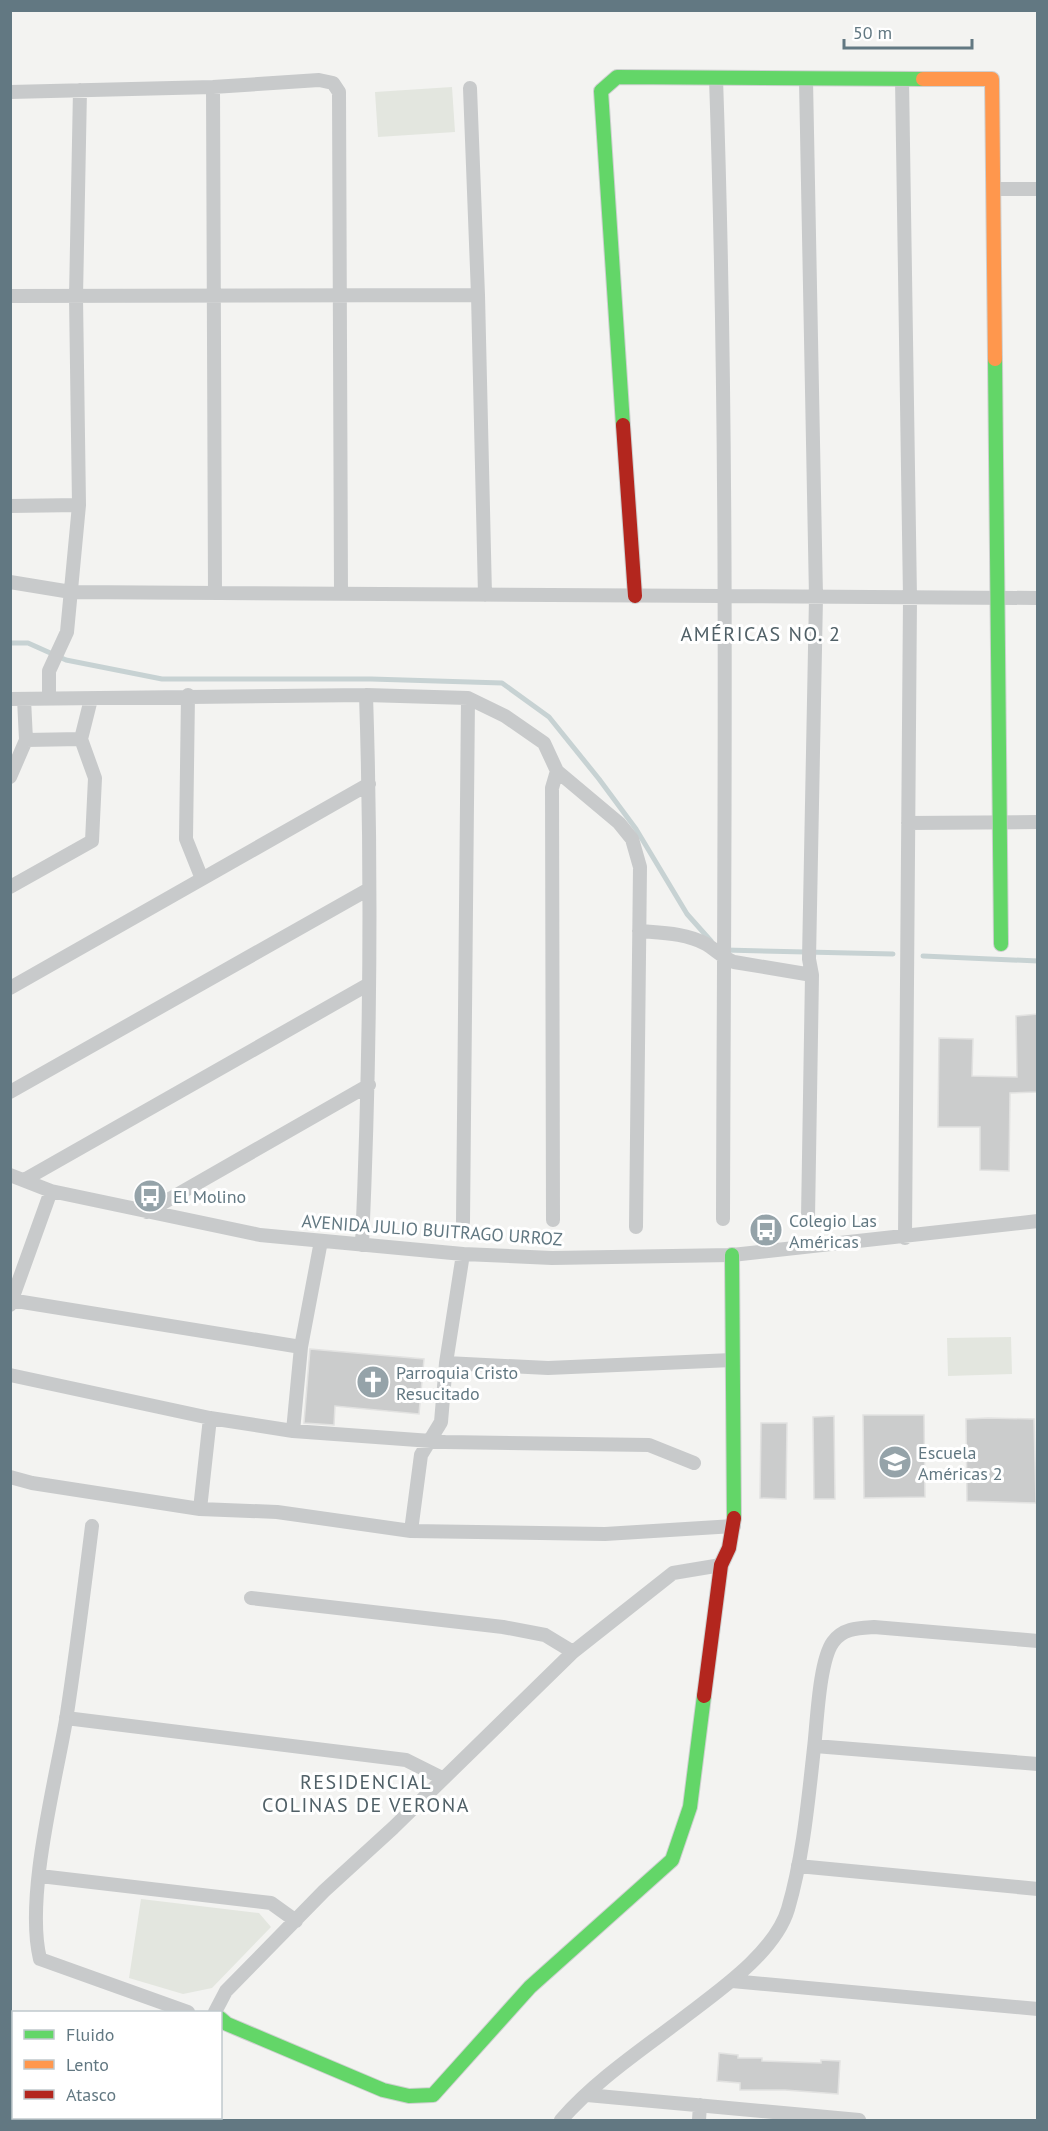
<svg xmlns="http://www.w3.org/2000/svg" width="1048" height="2131" font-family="'PT Sans',sans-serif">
  <rect width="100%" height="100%" fill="#f3f3f1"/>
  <path fill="#e3e6df" d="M452,87l3,45 -77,5 -3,-45z
    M1011,1337l1,37 -64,2 -1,-38z
    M141,1899l118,14 12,14 -59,61 -29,6 -54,-16z"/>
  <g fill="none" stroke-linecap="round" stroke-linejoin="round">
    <path stroke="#c7d2d3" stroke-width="5" d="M10,643h18l38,17 96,19h209l131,4 47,34 50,62 37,50 51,85 24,27
      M725,950l168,4
      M923,956l115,5"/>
  </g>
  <path fill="#cbcccc" stroke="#e2e2e1" stroke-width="1.5" d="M1038,1014v78l-28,1 -1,78 -29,-1v-43h-42l1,-89 34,1 -1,37 45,1 -1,-61z
    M310,1349l114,10 -5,55 -84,-8 -1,19 -30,-2z
    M863,1415h61l1,82 -61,1z
    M834,1416l1,83h-21l-1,-82z
    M988,1418l46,1 2,84 -69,-2 -1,-82z
    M761,1423h26l-1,76 -26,-1z
    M719,2053l19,2v3h24v3l59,2v-3l19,1 -2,33 -53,-4h-45v-7l-23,-2z"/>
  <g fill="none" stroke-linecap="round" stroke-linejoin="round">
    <defs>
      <path id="fast" d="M995,359l6,585
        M623,425l-22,-334 16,-14 306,2
        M732,1255l2,263
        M220,2018l7,6 156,66 26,6 24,-1 97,-108 142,-127 18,-53 14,-111"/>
      <path id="slow" d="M923,79h69l3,280"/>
      <path id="jam" d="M623,425l12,171
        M704,1696l17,-131 8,-17 5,-30"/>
    </defs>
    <use href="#fast" stroke="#ced0d0" stroke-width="16"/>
    <use href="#slow" stroke="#ced0d0" stroke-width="16"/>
    <use href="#jam" stroke="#ced0d0" stroke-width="16"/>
    <path stroke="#c8cacb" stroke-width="14" d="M716,78c13,380 8,760 7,1141
      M902,79l8,519 -5,640
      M806,80l10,517 -7,362 3,16 -4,243
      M213,87l2,506
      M470,88l8,207 7,300
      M10,92l203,-5 106,-7 14,3 6,9 2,502
      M994,189h44
      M10,296l468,-1
      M10,506l69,-1
      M10,582l61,10 967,6
      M188,695l-2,144 16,40
      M10,699l356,-4 102,3 37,18 39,27 13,28 62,52 13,16 8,28 -4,360
      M49,699v-28l18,-39 12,-127 -3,-208 4,-207
      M26,740l55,-1 10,-40
      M10,777l16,-37 -2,-41
      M908,823l130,-1
      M10,887l82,-46 3,-63 -14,-39
      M639,931c23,2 46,2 67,13 10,6 17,14 28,18l78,13
      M10,988l359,-204
      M10,1092l359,-203
      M10,1175l41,16 209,44 203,19 89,4 180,-3 306,-34
      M24,1180l345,-196
      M147,1212l222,-127
      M553,1220l-1,-432 5,-17
      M463,1222l5,-524
      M362,1245c8,-183 10,-367 4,-550
      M10,1300l291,47
      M10,1305l41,-114
      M446,1363l102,5 184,-8
      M10,1375l200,43 83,13 152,11 204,3 45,18
      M293,1431l8,-84 20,-106
      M10,1477l22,6 168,26 77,3 134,19 194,3 129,-8
      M200,1509l10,-91
      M92,1526c-8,64 -16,130 -26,194 -11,64 -41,178 -26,239l148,53
      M411,1531l10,-76 20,-33 5,-59 17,-109
      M251,1598l252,29 42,8 28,17
      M66,1718l340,42 36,18
      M815,1746l223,18
      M798,1866l240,23
      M40,1876l231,27 25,18
      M732,1981l306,28
      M215,2012l11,-21 98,-100 69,-63 180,-176 100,-79 48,-8
      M587,2095l272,25
      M561,2120c34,-39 80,-70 121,-101 35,-27 93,-66 106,-110 15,-51 20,-107 26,-161 3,-24 5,-87 19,-106 10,-14 26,-14 41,-15l164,14
      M699,2120l1,-15"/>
    <use href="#fast" stroke="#63d668" stroke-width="14"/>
    <use href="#slow" stroke="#ff974d" stroke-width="14"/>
    <use href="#jam" stroke="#b3261e" stroke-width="14"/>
  </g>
  <defs>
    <symbol id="bus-disc" viewBox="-11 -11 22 22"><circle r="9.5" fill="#95a3a9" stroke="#fff"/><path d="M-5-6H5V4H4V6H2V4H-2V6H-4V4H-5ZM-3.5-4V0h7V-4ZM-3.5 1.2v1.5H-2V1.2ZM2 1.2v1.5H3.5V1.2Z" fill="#fff"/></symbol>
    <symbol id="church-disc" viewBox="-11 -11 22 22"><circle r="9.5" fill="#95a3a9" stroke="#fff"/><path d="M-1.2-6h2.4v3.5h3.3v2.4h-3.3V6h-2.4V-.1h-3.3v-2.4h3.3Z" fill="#fff"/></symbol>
    <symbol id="school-disc" viewBox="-11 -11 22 22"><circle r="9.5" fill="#95a3a9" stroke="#fff"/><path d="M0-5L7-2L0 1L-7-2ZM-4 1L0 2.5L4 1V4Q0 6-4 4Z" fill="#fff"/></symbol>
  </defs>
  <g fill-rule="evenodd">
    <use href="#bus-disc" x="131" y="1177" width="38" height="38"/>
    <use href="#bus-disc" x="747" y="1211" width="38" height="38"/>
    <use href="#church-disc" x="354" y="1363" width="38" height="38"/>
    <use href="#school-disc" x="876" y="1443" width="38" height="38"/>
  </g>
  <g text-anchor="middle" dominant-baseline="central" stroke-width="6" stroke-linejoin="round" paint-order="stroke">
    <g font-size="18" fill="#627882" stroke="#fff" text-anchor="start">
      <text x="173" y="1196">El Molino</text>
      <text x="789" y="1220">Colegio Las<tspan x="789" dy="21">Américas</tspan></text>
      <text x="396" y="1372">Parroquia Cristo<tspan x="396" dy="21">Resucitado</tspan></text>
      <text x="918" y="1452">Escuela<tspan x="918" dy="21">Américas 2</tspan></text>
    </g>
    <g font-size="18" fill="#627882" stroke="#fff">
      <text transform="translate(432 1230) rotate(4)">AVENIDA JULIO BUITRAGO URROZ</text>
    </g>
    <g font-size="20" letter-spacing="1.5" fill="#506067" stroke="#fff">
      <text x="761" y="634">AMÉRICAS NO. 2</text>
      <text x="366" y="1782">RESIDENCIAL<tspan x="366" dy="23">COLINAS DE VERONA</tspan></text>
    </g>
  </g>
  <rect width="1048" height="2131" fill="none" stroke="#627882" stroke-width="24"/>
  <rect x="12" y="2011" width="210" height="108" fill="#ffffff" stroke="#c0c9cd" stroke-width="1.5"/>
  <rect x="24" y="2030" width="30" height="9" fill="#63d668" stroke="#c0c9cd" stroke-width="1.5"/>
  <text x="66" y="2041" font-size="18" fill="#627882">Fluido</text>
  <rect x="24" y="2060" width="30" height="9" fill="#ff974d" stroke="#c0c9cd" stroke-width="1.5"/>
  <text x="66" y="2071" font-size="18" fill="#627882">Lento</text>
  <rect x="24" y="2090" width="30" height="9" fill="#b3261e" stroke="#c0c9cd" stroke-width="1.5"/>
  <text x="66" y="2101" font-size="18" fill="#627882">Atasco</text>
  <path d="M844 39v9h128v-9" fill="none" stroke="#627882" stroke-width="3"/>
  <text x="853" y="39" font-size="18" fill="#627882" stroke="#ffffff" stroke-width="4.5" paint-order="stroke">50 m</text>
</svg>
